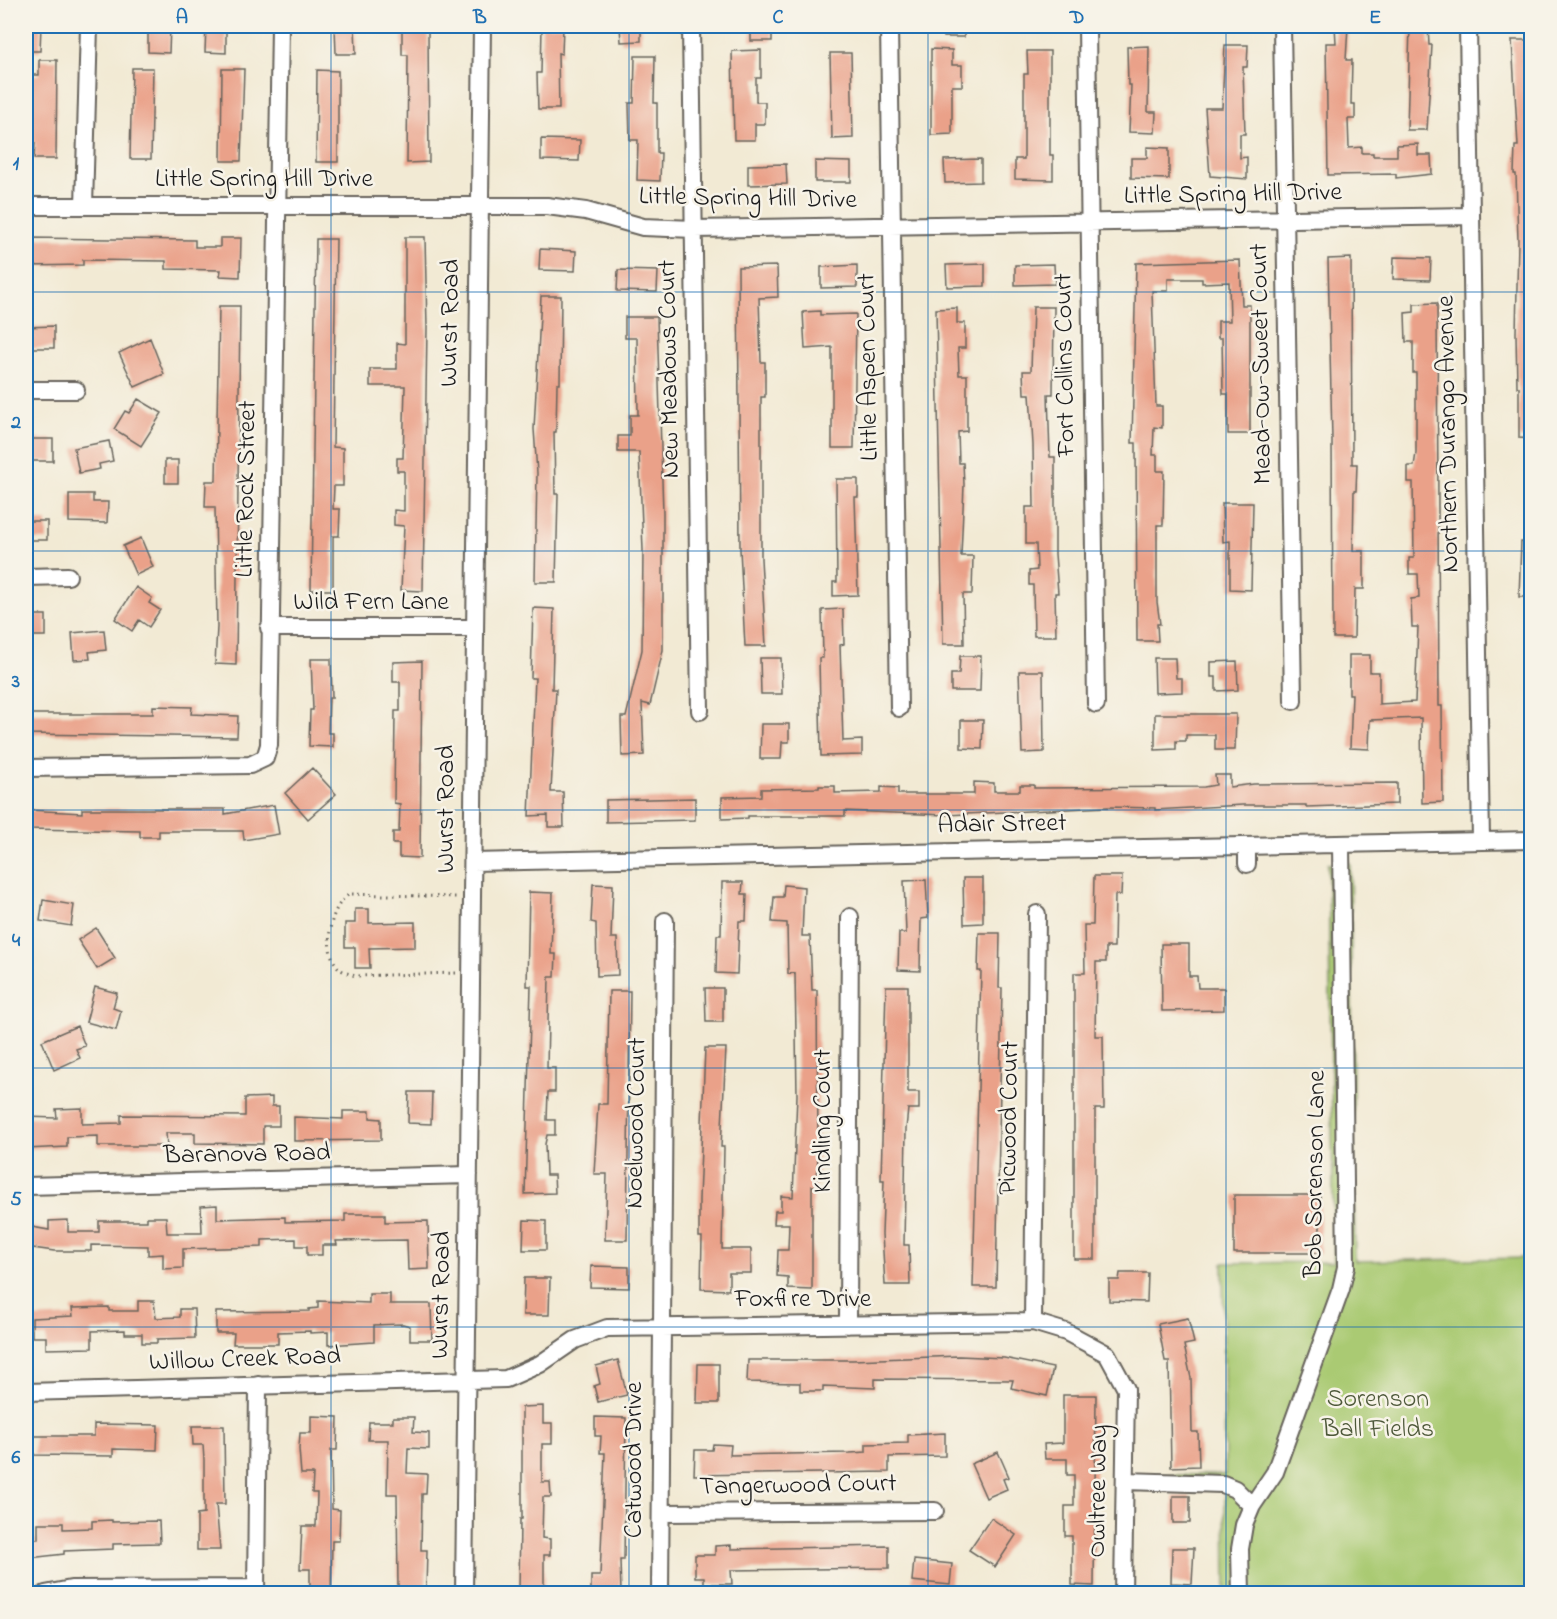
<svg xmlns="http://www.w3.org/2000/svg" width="1557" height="1619" font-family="'Indie Flower',sans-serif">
  <rect width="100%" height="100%" fill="#f7f3e8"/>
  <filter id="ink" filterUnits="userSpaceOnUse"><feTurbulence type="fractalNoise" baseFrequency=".0167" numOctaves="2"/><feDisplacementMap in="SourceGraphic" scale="12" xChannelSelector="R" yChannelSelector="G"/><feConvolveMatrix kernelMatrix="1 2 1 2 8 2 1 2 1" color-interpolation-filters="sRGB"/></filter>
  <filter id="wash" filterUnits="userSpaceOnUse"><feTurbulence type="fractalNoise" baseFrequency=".008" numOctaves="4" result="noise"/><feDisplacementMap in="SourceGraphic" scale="24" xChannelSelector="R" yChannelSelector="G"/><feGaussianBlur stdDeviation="1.35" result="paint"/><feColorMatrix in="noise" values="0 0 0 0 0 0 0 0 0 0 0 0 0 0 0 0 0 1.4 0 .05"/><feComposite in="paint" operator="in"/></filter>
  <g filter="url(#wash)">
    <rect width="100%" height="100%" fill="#f2ead4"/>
    <path fill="#aaca73" stroke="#637348" stroke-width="1.5" d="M1350,863l5,398 176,-3v335h-305l-1,-103 -78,-15h78l-2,-212 111,-1 -6,-398z"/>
    <g id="blocks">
      <path fill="#eaa189" d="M26,26h15l-1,25h-14z
        M148,26h22l-1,27 -21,-1z
        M206,26h20v27l-21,-1z
        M335,26h20l1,28h-20z
        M542,26h21l-1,28 -4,-1 1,56h-21l-1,-36h4z
        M620,26h21v15l-20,1z
        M751,26h21v15h-21z
        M943,26h21v11h-20z
        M1335,26h13l-2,34h6l-1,44h4v15h-7l1,29 13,-1v6h11v3h24v-11l21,-1v11h13l1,19 -36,4v-4l-68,1 -2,-132h10z
        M1410,26h18l1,19h3l-5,85h-20z
        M402,27h26l1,135 -22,1 1,-108h-6z
        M1512,40h20v399l-13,-1v-51h-2l-1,-54 2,-92 -2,-67h-2l1,-28h3z
        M1225,45h23l-1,22h-4l2,67h-5v24l7,-1v22l-37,-3 -5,-68h17z
        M1149,46l-1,66h8l-1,21 -26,-1 2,-47h-3l-1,-38z
        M931,49l21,1v15h10v21h-10v48l-21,1z
        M761,50v28h-5v24h9v22h-10v16h-21l-2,-89z
        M1027,51h23v104h3v25l-38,-1v-20h9v-85h4z
        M830,53h21l2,85 -21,1z
        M635,56h20l-1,47h3v50h4l-1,28 -23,-1 1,-40h-8l-1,-37h5z
        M39,60h18l-1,99h-22l1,-16h-8l3,-68h9z
        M132,68h21l-2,91h-21z
        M222,69h22l-3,92h-20z
        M317,70l21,1v91h-22z
        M541,139l39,1 -1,21 -38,-1z
        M1147,147l22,1v31l-38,-1v-20h16z
        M981,159v23l-36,1 -1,-23z
        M815,161l36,1v20h-36z
        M786,164l1,20 -39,1v-20z
        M405,237h20l2,91 -4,263 -22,-1 3,-64 -10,-1v-15l10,1v-40h-7v-13h6l2,-72h-35v-17h27v-26l8,1z
        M26,238l169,2v7h25v-9h21l-1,39 -20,-1 1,-6 -55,-1v-8l-83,-1v5l-57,1z
        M316,239h20l-3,208 10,1v38h-9l-1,23h7l-1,27h-6v54h-22z
        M540,249l36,2 -1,20 -36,-1z
        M1394,257l37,1 -1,22 -37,-1z
        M1351,258l1,206h5l-1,27h-2l-1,60h11v38h-9l-1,49h-21l-1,-199 -4,-180z
        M1240,260l2,45h8v129h-22v-40h-5l-1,-56h-4v-17h12l-1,-39 -27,1v-4h-34v12h-16l4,115h6v22l-8,-1 -1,28h4v16h7l-1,54h-6v77l3,22h-3l1,17h-21l-1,-198h-4l4,-180z
        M985,264v22l-38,1 -1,-22z
        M1054,264l1,20 -40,1v-20z
        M857,265v22l-36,1v-21z
        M777,266l1,31 -19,1 2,64h4v35h-4v162l5,87h-21l-5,-97 -2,-282z
        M618,270l40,1 -1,21 -40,-1z
        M541,296h20l-1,88h-3l-1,48h-2l1,62h3l-2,88h-21l2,-109 -3,-44z
        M1437,303l2,403h3l1,96 -21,1 -1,-85 -51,2 -1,29 -19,-1 2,-54h-3v-39h21v17h9v32l36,-2 3,-75h-6l-1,-28 8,-1 -1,-24h-9v-16h5l-1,-76h-5v-16h6l2,-13v-80h-3v-31h-7l-1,-29 9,-1v-8z
        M219,306h21l-4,359 -21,-1 2,-37 -2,-120h-10l1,-26h10z
        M1033,307h21l-1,87h-5l2,63h5v97l3,39h-3l1,43h-22l-1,-51h-4v-14l8,-1 -1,-26h-10v-37h8l-1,-62 -3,-51h-6l-1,-23h8z
        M957,308v15h8v25h-7l1,27h8v56l-9,1 1,31h4l1,22 -3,71h12l-1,38h-9l1,50h-21l-7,-335z
        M820,311v4l36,-1 -2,134h-22v-101l-27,2 -2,-37z
        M625,317h32l6,196v137l-13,55 -8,-2 2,52 -22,1 -1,-39h5l16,-67 1,-100 -4,-98h-21v-16h12v-21h8l-1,-77h-12z
        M54,326v22h-28v-21z
        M150,338l14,36 -29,13 -16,-34z
        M138,399l24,14 -21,33 -27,-17 11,-18 4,2z
        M26,439h27v22h-27z
        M109,441l4,20 -14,3 1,5 -21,4 -5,-25z
        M165,460h13v23h-13z
        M836,479h22v18h-3l3,98 -25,1v-14h4z
        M69,494h24v8h15l-1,21 -38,-1z
        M1222,503h31l-2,87 -21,-1v-48l-7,1z
        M26,521h21v19h-21z
        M141,538l12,29 -17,8 -13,-29z
        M1521,542h11v55h-13z
        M136,587l16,11 -3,5 11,7 -11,17 -10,-7 -7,11 -17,-12z
        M533,608l21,1 -2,80h4l-5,103h12l1,35h-16v-12l-19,1 6,-138h-4z
        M843,609l1,35 -4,1 3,96 19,-1v15l-41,1 -2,-98h4l-1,-48z
        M26,615h20v21h-20z
        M104,630l2,20 -17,2 1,7 -16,1 -2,-27z
        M960,656h21l-1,35h-29v-17h8z
        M760,658h21l1,36h-21z
        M1154,658h21l1,20h6v14l-27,1z
        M311,659h20l1,39h-3l-1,35h5v14l-24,-1 1,-36h3z
        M422,661l-2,197 -21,-1v-13h-6v-12h6l1,-28 -6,-1 1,-92h5v-29h-7v-20z
        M1237,661l1,29 -22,1v-14h-5v-15z
        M1019,671h24l1,81 -22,1z
        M153,706l39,1 -1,7 47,2 -1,21 -211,-3v-20h127z
        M1155,714h81l-1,36h-20v-15h-29v6h-10v8l-21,1z
        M961,720h22l-1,29 -21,-1z
        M761,724h28v18h-7l-1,17h-21z
        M312,768l24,26 -28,25 -23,-26z
        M1215,775h15v12l24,-3 143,-1v21l-91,3v-2h-63l-88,5v-2l-47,-1 -162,8 -101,-4v5h-97v2l-26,1v-22l39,-1v-7l58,-1v-2h16v7l46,-1v-5l17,1v6h76v-12l20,1v8h26v-6h14v3l170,-1 12,-2z
        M695,798v22l-89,2v-22z
        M274,805l5,29 -35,6 -1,-9h-84v6h-19v-6l-114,-2 1,-19 55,3v-4h143v5z
        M1094,876h28l-1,19h-6l-1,52h-8v15h-10l-1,74h8l1,73h-9v150h-21v-286h11l-1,-48h9z
        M963,878h20v45l-19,1z
        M926,880l2,38 -7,1 -1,52 -22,-1 1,-37h7l-2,-52z
        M722,882h21l-1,12h5l-1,27h-7l-2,53 -21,-1 1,-38h4z
        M593,884l20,1 -2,53h6l1,37 -21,1 -1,-53 -5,-1z
        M784,885l20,2 -2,49h8l2,54h5l1,159 -1,37h-5v104l-24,-1v-12l-11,-1 1,-26h10l1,-26h-15l1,-13h6v-15l12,1 4,-102 -2,-122 -7,1 -1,-51 -15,-1 2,-25h9z
        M529,892l24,1 -2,61h5l-1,23h-6l-2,91h8v24h-7l-1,28h8v15h-8l-2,9 1,31h8l1,18 -30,1 6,-208h-4z
        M43,900l31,5 -3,21 -31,-5z
        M355,909h14v14l46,-1v25l-46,1 1,20h-15v-21h-10v-24h10z
        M96,928l19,30 -18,11 -19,-29z
        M979,933h21l-1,55h3l-6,299h-23l8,-316h-3z
        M1161,944h28v32h8l1,12h26v22l-62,1z
        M886,986h22v106h11v17h-11l-2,20 -2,116h5l1,40h-25l-3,-51 2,-54h-3z
        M95,987l22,6 -4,15 8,3 -5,19 -30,-8z
        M705,988h18v34h-17z
        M609,991h21l-3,249h-22l2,-66h-13l4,-70h9z
        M77,1026l8,20 -9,3 4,9 -26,12 -12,-29z
        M705,1048h21l-5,99h3l-2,102h29v24h-22v17l-28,-1 1,-52h-3v-38z
        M409,1092h23l-1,32 -23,-1z
        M272,1097v9h7v20h-16v18l-68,-1v-10h-29l1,13h-69v-10l-31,1v10l-41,2v-32l31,1 -1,-9 26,-1v16l39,-1v-8l124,1v-18z
        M343,1111h27v7l11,1v21l-87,1v-24l49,2z
        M1234,1195h86v58h-86z
        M217,1205v14l68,-2v5l60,-1v-7h40v8l43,-1 1,48 -21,1 -1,-30 -71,1 1,4h-15v10h-15v-9h-11v-7l-34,1v7l-79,2v19l-20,1v-15l-15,1v-9l-57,-1v6h-37l-28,-4v-21l23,4v-9l19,-1v12h31v-11h48v-4h19l1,16h35l-1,-27z
        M524,1220l22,1v29h-23z
        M591,1266l38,1v21l-39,-1z
        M1120,1273h28l-1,29 -38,-1v-21h10z
        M524,1278h26l-1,37h-26z
        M369,1294h21v10h41l1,36h-22v-14l-7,-2 -29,1v17l-31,2 -15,1v-13l-18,1v-2l-32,1v12h-45l1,-11h-18v-21l93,-1v-2l9,-1v-7l51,2z
        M138,1301h16l2,17 24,-1v-8h14l1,29 -38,1v4h-15v-9h-17v-4l-33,1v17l-46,1v-12h-14v-19l41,-2 -1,-8 37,-1v4h29z
        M1188,1318l6,25 -10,2 7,33 1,54h6l1,34 -28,1 -2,-106h-4l-7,-37z
        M959,1356l45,2 49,10 -6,28 -36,-8 2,-8 -138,-1v9l-52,-2v5h-23v-8l-53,-1 1,-22h105z
        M618,1360l9,35 -29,7 -4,-16 6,-2 -4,-18z
        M698,1364h21v39h-22z
        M1063,1395h33l-2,191 -22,-1v-49h-7v-30h9v-31h-7v-16h-22l-1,-15 19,-1z
        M543,1406v17h9v21h-10v38h8l1,15h-8l-1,41 8,1v16h-6v38h-25l1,-74h2v-112z
        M311,1416l27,1 -1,33h-6l1,59 8,1 -1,31h-7l-1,49h-21v-21h-10l2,-43h14l1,-33h-5l1,-19h-12l-2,-25 1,-16h11z
        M393,1417h21l-1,15 16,1v16l-21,-1 -1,25 20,1 -1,20h-4l-1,56h6l-1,41 -28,-1 -1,-96h-10l1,-54h-20l1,-18h24z
        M595,1417l31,1 -2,142h-4l1,33h-30v-17h9l5,-123h-5l1,-17h-6z
        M94,1424l64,1 -1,25 -44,-1v7l-79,-1v-19h60z
        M192,1426h32l1,78h-9l4,46h-23v-35l7,-1v-54l-1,-15h-10z
        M945,1433v23l-56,1v15l-195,3 1,-25h17l1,-6 18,1 -1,10 120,-2 16,-1v-8l42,-1v-8z
        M998,1452l11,25 -6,2 4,10 -21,9 -15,-34z
        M1173,1496h17v27h-17z
        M991,1518l25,17 -21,32 -26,-17z
        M112,1520v2l47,-1 1,22 -47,1v5l-49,2v3l-34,4v-19h8v-16h25v6l29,-1v-7z
        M731,1545v4l158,-3v22l-158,2 1,14h-28v-7h-9v-22h20v-9z
        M1172,1548h22l-2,36 -21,-1z
        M914,1560l38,4 -2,21 -38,-4z"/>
    </g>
  </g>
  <g filter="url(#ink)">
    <use href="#blocks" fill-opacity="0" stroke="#67645c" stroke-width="1.5"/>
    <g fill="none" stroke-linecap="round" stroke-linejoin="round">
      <defs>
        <path id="minor" d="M691,26l9,685
          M889,26l10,682
          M1087,26l9,678
          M1282,26l11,675
          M1468,26l13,815
          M26,206h521l39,5 57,16 51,2 777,-13
          M84,206l5,-180
          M26,390h50
          M26,577l42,-1
          M269,628h204
          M26,768l224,-3 15,-7 4,-13 11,-719
          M1247,846v18
          M473,862l1059,-22
          M26,1186l443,-11
          M1033,1322l4,-408
          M848,1325l2,-408
          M26,1392l480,-13 34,-15 35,-24 32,-12 426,-6 33,10 41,22 19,35 -3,205
          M1125,1481l98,3 12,5 17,17
          M661,1513l274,-2
          M45,1594l26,-5 185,-1
          M256,1594l2,-209
          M464,1594l18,-1568
          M660,1594l5,-673
          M1241,1594l-1,-45 4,-24 8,-19 23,-34 66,-183 5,-22 -5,-423"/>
      </defs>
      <use href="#minor" stroke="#67645c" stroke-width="20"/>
      <path stroke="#67645c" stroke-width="3" stroke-dasharray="1.5 4.5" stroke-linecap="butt" d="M456,973l-101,3c-8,-3 -16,-5 -20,-13 -12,-19 -4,-59 15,-69l106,3"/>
      <use href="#minor" stroke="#fff" stroke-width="16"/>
    </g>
  </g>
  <path fill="none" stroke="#1f6fb2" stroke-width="1.5" stroke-opacity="0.55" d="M331,26v1568M629,26v1568M928,26v1568M1226,26v1568M26,292h1506M26,551h1506M26,810h1506M26,1068h1506M26,1327h1506"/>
  <g text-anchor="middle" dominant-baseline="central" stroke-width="5" stroke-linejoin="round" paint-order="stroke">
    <g font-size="26" fill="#1c1c1c" stroke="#f7f3e8">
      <text x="264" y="180">Little Spring Hill Drive</text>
      <text transform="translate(1233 195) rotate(-1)">Little Spring Hill Drive</text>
      <text transform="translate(748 199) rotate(1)">Little Spring Hill Drive</text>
      <text transform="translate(451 323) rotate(-89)">Wurst Road</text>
      <text transform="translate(1262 364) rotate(-91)">Mead-Ow-Sweet Court</text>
      <text transform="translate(1066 365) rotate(-91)">Fort Collins Court</text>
      <text transform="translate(869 367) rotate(-91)">Little Aspen Court</text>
      <text transform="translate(670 369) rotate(-91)">New Meadows Court</text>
      <text transform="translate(1449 434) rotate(-91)">Northern Durango Avenue</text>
      <text transform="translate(247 489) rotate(-89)">Little Rock Street</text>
      <text x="371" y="603">Wild Fern Lane</text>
      <text transform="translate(447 809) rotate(-90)">Wurst Road</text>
      <text transform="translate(1002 825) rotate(-1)">Adair Street</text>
      <text transform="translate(1010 1118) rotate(-89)">Picwood Court</text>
      <text transform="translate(824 1121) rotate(-90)">Kindling Court</text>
      <text transform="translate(637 1123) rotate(-89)">Noelwood Court</text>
      <text transform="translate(247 1155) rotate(-1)">Baranova Road</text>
      <text transform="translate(1316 1174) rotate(-89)">Bob Sorenson Lane</text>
      <text transform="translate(442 1295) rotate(-89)">Wurst Road</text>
      <text x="803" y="1300">Foxfire Drive</text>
      <text transform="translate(245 1360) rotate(-2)">Willow Creek Road</text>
      <text transform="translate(635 1460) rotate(-90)">Catwood Drive</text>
      <text transform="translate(798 1486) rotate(-1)">Tangerwood Court</text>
      <text transform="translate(1099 1491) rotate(-89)">Owltree Way</text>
    </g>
    <g font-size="26" fill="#4e593a" stroke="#f7f3e8">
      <text x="1378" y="1400">Sorenson<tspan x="1378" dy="30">Ball Fields</tspan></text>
    </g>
  </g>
  <rect width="1557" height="1619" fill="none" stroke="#f7f3e8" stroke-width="66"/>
  <rect x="33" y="33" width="1491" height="1553" fill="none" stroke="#1f6fb2" stroke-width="2"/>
  <g font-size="20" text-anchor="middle" font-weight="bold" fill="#1f6fb2">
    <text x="182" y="23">A</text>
    <text x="480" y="23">B</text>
    <text x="778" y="23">C</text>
    <text x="1077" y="23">D</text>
    <text x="1375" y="23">E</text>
    <text x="16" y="169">1</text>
    <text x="16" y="428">2</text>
    <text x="16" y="687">3</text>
    <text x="16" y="946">4</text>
    <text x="16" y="1205">5</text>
    <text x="16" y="1463">6</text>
  </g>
</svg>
